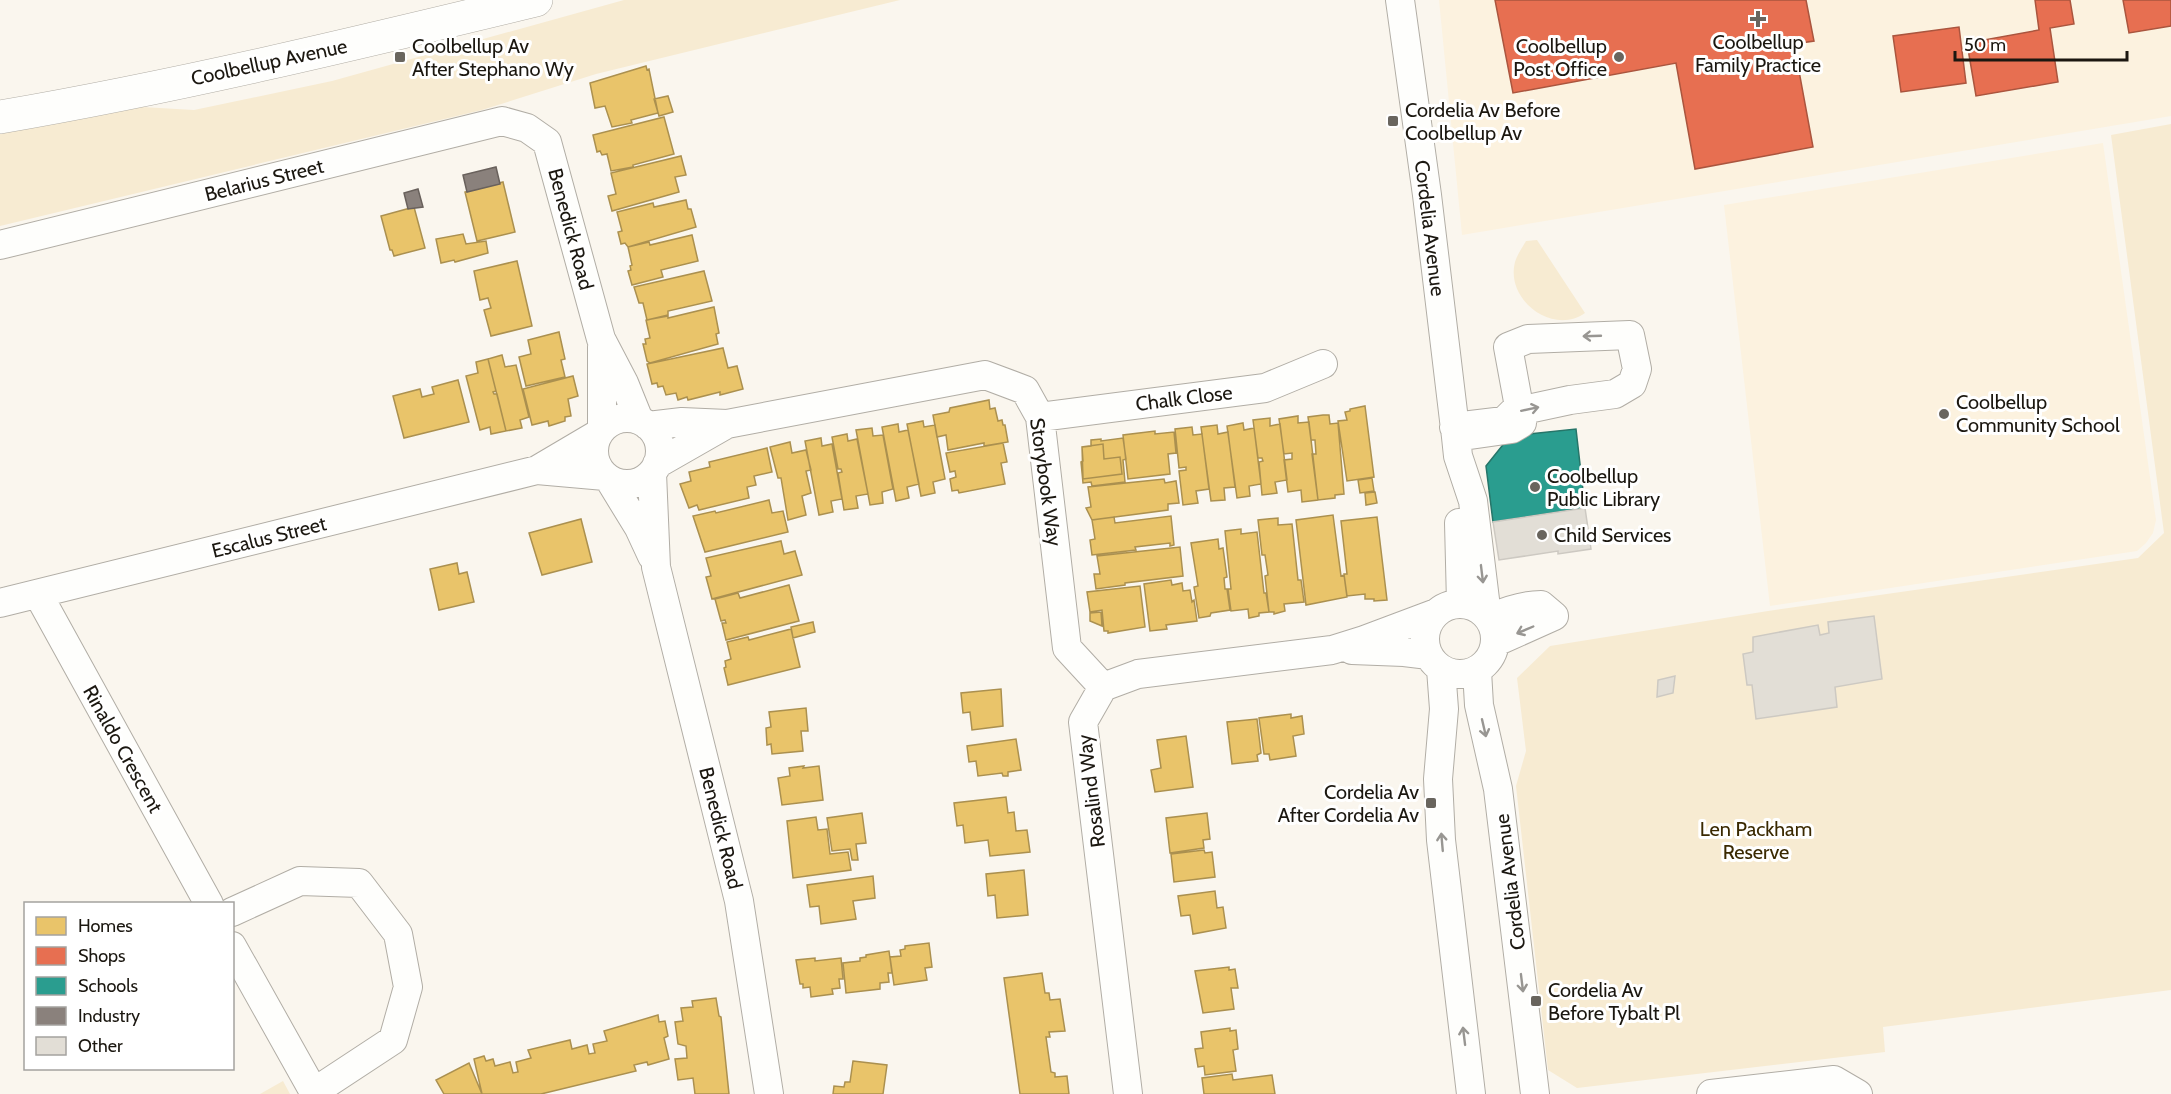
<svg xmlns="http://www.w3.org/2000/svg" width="2171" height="1094" font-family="Cabin,sans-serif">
  <rect width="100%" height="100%" fill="#faf6ee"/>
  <path fill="#fcf2df" d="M1439,0h732v116l-709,119z
    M2103,143l53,377 -3,13 -7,10 -9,8 -367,55 -46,-401z"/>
  <path fill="#f7ebd2" d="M624,0h276l-304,74 -114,36 -482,116v-94l142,-25 52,3 138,-29z
    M2171,124v866l-288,37 2,25 -308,36 -29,-18 -32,-284 10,-35 -9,-73 33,-32 218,-35 370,-53 26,-25 -53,-398z
    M1537,240l48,73c-32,23 -80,-13 -70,-51 2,-7 7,-14 11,-21z
    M283,1081l7,13h-30z"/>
  <path fill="#e9c46a" stroke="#ab904f" stroke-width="1.5" d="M646,66l1,4 2,-1 9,44 -27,7 1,3 -20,4 -7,-21 -10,2 -5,-25z
    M668,96l5,16 -14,4 -5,-17z
    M664,117l10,37 -41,11v2l-22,4 -4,-17 -5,1 -2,-4 -3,1 -4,-17z
    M681,156l5,19 -11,2 4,15 -67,19 -4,-15 8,-2 -5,-21z
    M503,182l12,50 -38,9 -12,-49z
    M686,200l2,9h3l5,18 -68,20 -3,-4 -4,1 -3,-12 4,-1 -5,-19 36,-9 1,4z
    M414,207l11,41 -31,8 -2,-6h-2l-9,-34z
    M463,234l3,10 20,-3 2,12 -33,9 -1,-2 -13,3 -5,-24z
    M692,235l6,26 -37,9 2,7 -31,8 -4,-14 3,-1 -1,-4 2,-1 -4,-18 21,-5 1,3z
    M517,261l15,65 -41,10 -7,-26 7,-2 -3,-10 -8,2 -6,-29z
    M704,271l8,30 -44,10v4l-21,5 -4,-17h-4l-5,-16z
    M714,307l5,26 -3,1 2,10 -68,19 -3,-2 -4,-17h3l-1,-5 5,-1 -4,-18 22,-4v2z
    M559,332l6,27 -4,1 4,17 -39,9 -7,-29 12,-3 -3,-14z
    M723,348l5,20 9,-2 6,23 -23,6v-3l-32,8 -1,-3 -9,3 -2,-7 -10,2 -3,-9 -5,1 -1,-4 -5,1 -5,-20z
    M502,355l3,12 11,-2 13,52 -9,3 2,8 -16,3 -18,-72z
    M488,359l8,32 -3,1 1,2h3l9,37 -15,3 -1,-7 -10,3 -14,-54 12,-3 -2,-11z
    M573,376l5,20 -10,3 3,17 -6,1v4l-16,5 -1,-5 -16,4 -9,-36z
    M458,380l11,42 -65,16 -11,-42 27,-7 2,8 12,-3 -2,-7z
    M989,400l1,9 5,-1 3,13 4,-1 1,5h2l3,17 -24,4v-3l-36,7 -2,-15 -9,2 -4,-22 16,-3 1,-4z
    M1365,406l9,71 -27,4 -9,-60 9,-1 -2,-8 5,-1v-2z
    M1323,415h6l1,9 8,-1 6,71 -9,1v3l-17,2 -6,-46h4l-1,-14h-4l-3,-23z
    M1298,416v7l11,-1 9,78 -16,2 -1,-12 -13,2 -4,-32 8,-1v-6l-8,1 -5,-35z
    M1270,418v8l10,-2 7,56 -12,2 2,11 -15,2 -3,-33 4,-1 -1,-3h-4l-5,-38z
    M923,421l1,6 11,-2 10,54 -12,3 2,11 -14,3 -14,-72z
    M1243,423l1,7 10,-2 7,56 -12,2 1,10 -13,2 -10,-72z
    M898,424l1,8 9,-2 11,54 -12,3 2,11 -13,3 -14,-74z
    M1217,425l1,9 10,-2 7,55 -11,1 1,12 -14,1 -10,-74z
    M1192,427l1,8 9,-1 7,55 -13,2 2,12 -15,2 -4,-34 7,-1v-3l-7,1 -4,-39z
    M872,428l1,8 10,-1 10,54 -11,3 1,11 -13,2 -14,-75z
    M1155,431v3l19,-2 2,21 -8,1 2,20 -42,5 -5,-44z
    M847,434l1,7 9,-2 11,55 -12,2 2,12 -14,2 -6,-37 4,-1 -1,-3h-3l-6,-32z
    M821,438l1,8 10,-2 10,55 -11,2 2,11 -14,3 -14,-74z
    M1123,438l3,21 -3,1 2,22 -33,4 -1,-4 -8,1 -2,-21 2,-1 -1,-14 9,-1v-6l10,-1v2z
    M790,442l2,11 14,-3 5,20 -5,1 5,22 -9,3 4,19 -18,5 -7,-42h-3l-8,-31z
    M1003,443l4,19 -6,1 4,21 -46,9 -1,-3 -6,1 -2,-12 6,-2 -1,-6 -5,1 -4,-19z
    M1103,444l1,15 16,-2 2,17 -39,5 -1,-32z
    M767,448l5,24 -18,4 2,9 -9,2 2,11 -50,12 -2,-5 -8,3 -9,-24 11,-3 -2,-9 21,-5 -1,-5z
    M1372,478l2,13 -14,2 -2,-13z
    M1164,479l1,4 11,-2 3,22 -11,1v6l-76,10 -6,-12 5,-1 -3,-20z
    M1375,492l2,11 -11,2 -1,-12z
    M769,500l3,13 11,-2 5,21 -83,20 -12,-36 22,-5 1,2z
    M1333,515l8,61 3,-1 3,22 -41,8 -10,-85z
    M1171,516l3,29 -4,1v-3l-35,4 1,3 -44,5 -2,-15 5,-1 -3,-19 22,-3 1,6z
    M1377,517l10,83 -13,1v-2h-9v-5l-18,2 -3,-22h3l-6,-53z
    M1278,518v7l14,-1 6,56h3l3,22 -20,2 1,7 -11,3v-2h-5l-4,-36 3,-1 -3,-20h-3l-4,-35z
    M581,519l11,43 -50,13 -13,-42z
    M1241,529v5l16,-2 7,61h2l3,19 -10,1v3l-10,2 -1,-9 -17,2 -3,-22h3l-6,-58z
    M1218,539l1,10 4,-1 4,29 -3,1 1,11h2l3,21 -19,3 -1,3 -11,2 -5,-31 4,-1 -7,-43z
    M781,541l3,13 11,-3 7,24 -90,24 -6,-22 5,-1 -5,-18z
    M1180,547l3,29 -58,7v2l-29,4 -2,-15h6l-3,-18z
    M457,563l2,11 8,-2 7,30 -35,8 -9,-41z
    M1171,580l1,5 10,-2 1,8 7,-1 2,12 2,-2 3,21 -31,4 1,4 -17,2 -6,-47z
    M789,585l10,36 -73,19 -4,-17h4l-1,-3 -4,1 -6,-22 23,-6 2,5z
    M1140,586l5,41 -37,6v-2h-4l-2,-21 -12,2 -3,-20z
    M1101,612l1,14 -12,-5v-8z
    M813,622l2,10 -22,6 -2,-11z
    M791,629l9,38 -72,18 -4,-17 2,-1 -1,-6 6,-2 -4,-17 21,-5 1,3z
    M1001,689l2,37 -31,4 -2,-18 -7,1 -2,-20z
    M806,708l2,23h-7l2,20 -31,3 -1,-10 -4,1 -1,-17 5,-1 -2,-15z
    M1291,714v4l11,-2 2,18 -11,2 3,20 -26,4 -1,-6h-5l-5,-36z
    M1257,719l4,34 -4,2 1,6 -26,3 -5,-42z
    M1186,736l7,51 -38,5 -4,-22 10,-2 -4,-28z
    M1016,739l5,31 -13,2v4h-5l-1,-3 -24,3 -2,-15 -7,1 -2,-16z
    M804,766l-1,2 16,-2 4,34 -41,5 -4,-27 12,-2 -1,-8z
    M1006,797l2,16 6,-1 2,19 11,-1 3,22 -40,4 -2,-16 -23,3 -2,-18 -6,1 -3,-23z
    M862,813l4,30 -10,1 2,16h-6l-2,-11 -18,2 -5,-33z
    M1207,813l3,26 -7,1 1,8 -34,5 -4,-35z
    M816,817l2,13 9,-1 3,25 18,-2 3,18 -58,8 -6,-57z
    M1204,850l1,3 7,-1 3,25 -41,5 -3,-28z
    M1024,870l4,45 -31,3 -2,-23 -7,1 -2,-22z
    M873,876l2,22 -22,3 3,18 -35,5 -2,-18 -9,1 -3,-22z
    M1215,891l2,17 6,-1 3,21 -33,6 -3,-19 -9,1 -3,-20z
    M929,943l3,24 -7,1 2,12 -33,5 -4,-28 11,-1 -1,-6 5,-1v-3z
    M889,951l3,22h-4l1,9 -9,1v6l-34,4 -3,-30 17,-2v-3l6,-1v-2z
    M815,958v3l26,-3 2,21h-4l1,9 -8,1 1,5 -22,3 -1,-10 -7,1v-4h-3l-4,-24z
    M1229,967v3l6,-1 3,19h-7l3,21 -31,4 -8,-42z
    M1042,973l3,20h4l1,7 10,-1 5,32 -16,1 1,5h-4l5,35 4,1v4l12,-1 2,18h-49l-16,-116z
    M716,998l3,18 2,1 8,77h-34l-2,-16 -15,2 -3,-21 12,-1 -1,-12 -8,-2 -3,-22 8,-1 -2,-13 12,-1 -1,-6z
    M658,1015l1,7 6,-1 3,15 -4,2 5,21 -21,6 -1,-3 -13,3 2,6 -95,23h-59l-8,-35 10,-3 2,5 7,-2 2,7 15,-4 3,11 5,-1 -2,-10 15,-4 -3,-8 42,-10 2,9 15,-4 2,9 6,-1 -2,-9 14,-3 -3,-10z
    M1230,1028v3l6,-1 2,19 -5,1 3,21 -31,4 -1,-9 -6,1 -3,-18 8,-1 -2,-16z
    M853,1061l34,4 -4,29h-50l1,-8 10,1 1,-5h5z
    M469,1063l13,31h-38l-8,-14z
    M1232,1074l1,6 39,-5 3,19h-71l-2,-16z"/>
  <path fill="#e76f51" stroke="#aa553e" stroke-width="1.5" d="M1495,0h311l8,41 -20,3 19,103 -118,22 -19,-106 -163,30z
    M2035,0h35l4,24 -24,4 8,54 -82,14 -9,-53 72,-13z
    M2123,0h48v26l-42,7z
    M1959,27l7,56 -65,9 -8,-56z"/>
  <path fill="#2a9d8f" stroke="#267569" stroke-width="1.5" d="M1576,429l9,79 -92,14 -7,-56 24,-30z"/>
  <path fill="#8a817c" stroke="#69615c" stroke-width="1.5" d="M496,167l4,17 -33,8 -4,-17z
    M418,189l5,18 -15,2 -4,-16z"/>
  <path fill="#e2ded6" stroke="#cdc9c2" stroke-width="1.5" d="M1585,508l6,41 -33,5v-3l-59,9 -6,-38z
    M1874,616l8,63 -47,8 2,20 -81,12 -4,-34h-5l-4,-31 10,-2v-15l65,-12 2,10 9,-2 -1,-11z
    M1675,676l-2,17 -16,4 1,-17z"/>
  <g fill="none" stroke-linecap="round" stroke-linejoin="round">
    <defs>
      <path id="street" d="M1400,0l27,195 29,242 2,19 15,45 14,115
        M0,245l502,-124 25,7 20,14 54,197 23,44 15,37
        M602,347v82
        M1040,417l225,-29 58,-24
        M594 451a33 33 0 1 1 66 0a33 33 0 1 1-66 0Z
        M648,426l34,-4 45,2 258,-49 40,15 15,27 27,231 36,39
        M1454,427l50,-6 9,-9 6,-1 51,-11 45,-6 17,-10 5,-15 -7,-34 -102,4 -20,8 14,76 -10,6 -56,8
        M657,464l70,-40
        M537,470l68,6
        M652,473l4,94 83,334 30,193
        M609,479l30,49 13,28
        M1459,523l2,80
        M38,594l171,310
        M0,603l537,-133 61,-36
        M1425 639a35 35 0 1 1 70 0a35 35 0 1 1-70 0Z
        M1490,618c16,-7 33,-13 51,-13l13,11 -58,26
        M1352,650l52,2 25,3
        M1441,669l3,40 -6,70 3,61 30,254
        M1477,671l2,34 19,84 37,305
        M232,912l68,-31 59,2 39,51 10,53 -15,53 -79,52
        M232,946l83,148
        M1128,1094l-45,-372 20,-35 35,-13 194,-24 32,-10 72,-27
        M1711,1094l123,-14 24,14"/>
      <path id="secondary" d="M0,117c180,-31 358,-74 536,-117"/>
    </defs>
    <use href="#street" stroke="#b1ada5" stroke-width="30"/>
    <use href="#secondary" stroke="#b1ada5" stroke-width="34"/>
    <use href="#street" stroke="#fefefc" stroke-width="28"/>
    <use href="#secondary" stroke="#fefefc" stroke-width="33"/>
  </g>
  <defs><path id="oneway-shaft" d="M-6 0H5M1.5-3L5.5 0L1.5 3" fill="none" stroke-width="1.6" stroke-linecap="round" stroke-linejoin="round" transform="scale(1.5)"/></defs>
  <g stroke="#989692">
    <use href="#oneway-shaft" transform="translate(1592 336) rotate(178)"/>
    <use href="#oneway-shaft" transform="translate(1530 409) rotate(-12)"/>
    <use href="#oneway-shaft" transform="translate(1482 574) rotate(83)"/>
    <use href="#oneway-shaft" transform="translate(1525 630) rotate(157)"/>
    <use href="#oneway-shaft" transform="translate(1484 728) rotate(77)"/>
    <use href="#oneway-shaft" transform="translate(1442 842) rotate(-95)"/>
    <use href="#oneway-shaft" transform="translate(1522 983) rotate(83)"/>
    <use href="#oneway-shaft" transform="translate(1464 1036) rotate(-97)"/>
  </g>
  <g fill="#69655e" stroke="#fff" stroke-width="2">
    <path d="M1755 10h6v6h6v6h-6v6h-6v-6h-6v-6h6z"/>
    <rect x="394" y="51" width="12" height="12" rx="3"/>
    <circle cx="1619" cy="57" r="6"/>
    <rect x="1387" y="115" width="12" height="12" rx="3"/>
    <circle cx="1944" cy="414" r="6"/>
    <circle cx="1535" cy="487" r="6"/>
    <circle cx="1542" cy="535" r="6"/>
    <rect x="1425" y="797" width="12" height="12" rx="3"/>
    <rect x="1530" y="995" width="12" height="12" rx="3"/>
  </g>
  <g text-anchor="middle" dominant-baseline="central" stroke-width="6" stroke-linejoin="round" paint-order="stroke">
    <g font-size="20" fill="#1b1710" stroke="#fff" text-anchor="start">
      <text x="1758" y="42" text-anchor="middle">Coolbellup<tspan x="1758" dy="23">Family Practice</tspan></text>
      <text x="412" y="46">Coolbellup Av<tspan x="412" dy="23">After Stephano Wy</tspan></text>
      <text x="1607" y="46" text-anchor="end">Coolbellup<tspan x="1607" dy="23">Post Office</tspan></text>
      <text x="1405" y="110">Cordelia Av Before<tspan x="1405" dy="23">Coolbellup Av</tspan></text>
      <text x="1956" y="402">Coolbellup<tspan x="1956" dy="23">Community School</tspan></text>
      <text x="1547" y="476">Coolbellup<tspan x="1547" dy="23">Public Library</tspan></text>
      <text x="1554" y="535">Child Services</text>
      <text x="1419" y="792" text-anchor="end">Cordelia Av<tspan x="1419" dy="23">After Cordelia Av</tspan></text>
      <text x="1548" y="990">Cordelia Av<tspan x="1548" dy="23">Before Tybalt Pl</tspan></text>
    </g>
    <g font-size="20" fill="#1b1710" stroke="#fff">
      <text transform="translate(269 62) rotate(-12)">Coolbellup Avenue</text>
      <text transform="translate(264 180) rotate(-14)">Belarius Street</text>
      <text transform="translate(1430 228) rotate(83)">Cordelia Avenue</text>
      <text transform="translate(571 229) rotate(75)">Benedick Road</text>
      <text transform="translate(1184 398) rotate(-7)">Chalk Close</text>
      <text transform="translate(1046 482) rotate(82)">Storybook Way</text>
      <text transform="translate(269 537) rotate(-14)">Escalus Street</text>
      <text transform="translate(123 749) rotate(61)">Rinaldo Crescent</text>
      <text transform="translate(1091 791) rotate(-97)">Rosalind Way</text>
      <text transform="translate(721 828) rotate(76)">Benedick Road</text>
      <text transform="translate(1510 882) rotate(-97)">Cordelia Avenue</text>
    </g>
    <g font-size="20" fill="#3a2901" stroke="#fff">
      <text x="1756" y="829">Len Packham<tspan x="1756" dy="23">Reserve</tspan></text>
    </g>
  </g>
  <rect x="24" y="902" width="210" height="168" fill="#ffffff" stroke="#a4a29f" stroke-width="1.5"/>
  <rect x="36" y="917" width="30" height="18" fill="#e9c46a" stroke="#a4a29f" stroke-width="1.5"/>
  <text x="78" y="932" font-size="18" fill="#1b1710">Homes</text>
  <rect x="36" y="947" width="30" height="18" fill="#e76f51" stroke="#a4a29f" stroke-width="1.5"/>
  <text x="78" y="962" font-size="18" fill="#1b1710">Shops</text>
  <rect x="36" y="977" width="30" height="18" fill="#2a9d8f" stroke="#a4a29f" stroke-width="1.5"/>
  <text x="78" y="992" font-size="18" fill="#1b1710">Schools</text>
  <rect x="36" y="1007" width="30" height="18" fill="#8a817c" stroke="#a4a29f" stroke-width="1.5"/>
  <text x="78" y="1022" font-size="18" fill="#1b1710">Industry</text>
  <rect x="36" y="1037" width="30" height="18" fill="#e2ded6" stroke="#a4a29f" stroke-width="1.5"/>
  <text x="78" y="1052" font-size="18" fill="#1b1710">Other</text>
  <path d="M1955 51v9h172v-9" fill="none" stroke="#1b1710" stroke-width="3"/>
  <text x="1964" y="51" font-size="18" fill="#1b1710" stroke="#ffffff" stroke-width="4.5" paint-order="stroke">50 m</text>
</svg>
